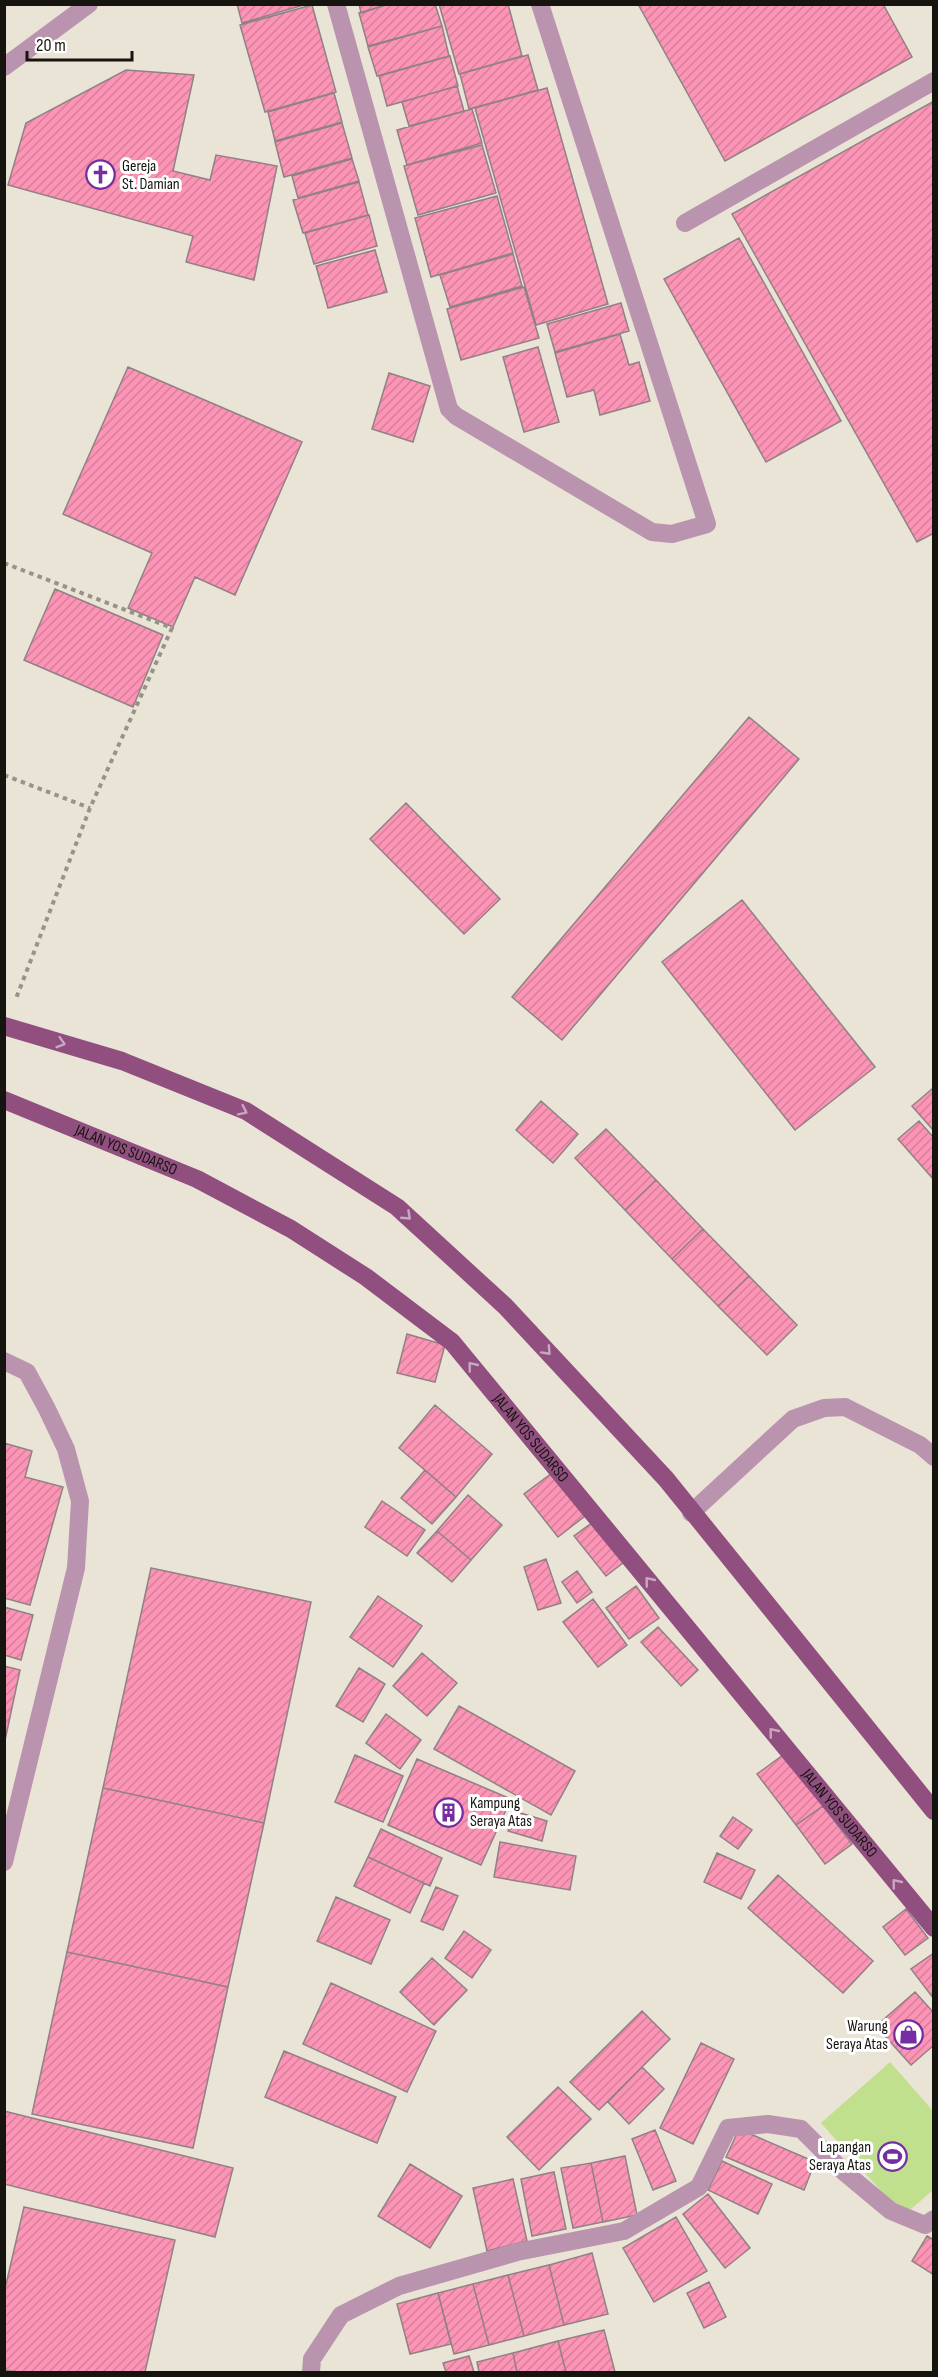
<svg xmlns="http://www.w3.org/2000/svg" width="938" height="2377" font-family="'Sofia Sans Condensed',sans-serif">
  <defs>
    <pattern id="building-hatch" width="6" height="6" patternUnits="userSpaceOnUse" patternTransform="scale(1.5)"><rect width="6" height="6" fill="#fc94b6"/><path d="M-1 1l2-2M0 6l6-6M5 7l2-2" fill="none" stroke="#d77f9b"/></pattern>
  </defs>
  <rect width="100%" height="100%" fill="#eae4d6"/>
  <path fill="#c1e08e" d="M890,2062l43,49v79l-30,26 -82,-93z"/>
  <path fill="url(#building-hatch)" stroke="#918185" stroke-width="1.5" d="M237,4h70l-65,19z
    M359,4h30l-28,9z
    M389,4h46l7,22 -74,20 -9,-33z
    M439,4h69l14,52 -63,18z
    M638,4h245l29,53 -187,104z
    M312,5l24,87 -71,20 -25,-87z
    M442,26l7,30 -72,20 -9,-29z
    M528,55l10,35 -69,19 -9,-35z
    M450,56l8,30 -71,20 -8,-30z
    M126,70l68,5 -21,96 37,9 6,-25 61,11 -23,114 -68,-18 7,-26 -185,-51 18,-62z
    M457,86l7,25 -55,15 -7,-24z
    M547,88l61,216 -72,21 -61,-217z
    M334,93l8,29 -67,19 -7,-29z
    M934,101v432l-17,9 -185,-328z
    M472,109l10,34 -75,22 -10,-35z
    M342,123l10,35 -68,19 -9,-35z
    M482,145l14,48 -78,22 -14,-49z
    M352,159l7,22 -61,17 -6,-22z
    M359,182l9,33 -65,18 -10,-33z
    M497,196l16,57 -82,24 -16,-59z
    M369,215l8,31 -63,18 -9,-31z
    M739,238l102,183 -75,41 -102,-183z
    M375,250l12,42 -59,16 -12,-42z
    M513,254l9,32 -72,21 -10,-32z
    M524,287l15,51 -78,22 -14,-51z
    M621,303l8,28 -74,21 -8,-28z
    M620,334l9,31 10,-3 11,39 -50,14 -6,-25 -27,7 -12,-44z
    M538,347l21,75 -35,10 -21,-75z
    M128,367l174,75 -67,153 -40,-18 -22,50 -45,-19 24,-55 -89,-39z
    M389,373l41,13 -17,56 -41,-13z
    M55,589l108,46 -30,72 -109,-47z
    M749,717l50,42 -237,281 -50,-43z
    M406,803l94,96 -36,35 -94,-95z
    M742,900l133,167 -80,63 -133,-168z
    M932,1089l2,2v40l-22,-25z
    M541,1101l37,33 -25,29 -37,-33z
    M919,1121l15,17v42l-36,-41z
    M606,1129l50,51 -31,30 -50,-52z
    M656,1180l47,49 -31,30 -47,-49z
    M703,1229l46,47 -31,30 -46,-47z
    M749,1276l48,49 -30,30 -49,-49z
    M407,1334l38,11 -10,37 -38,-9z
    M435,1405l57,49 -36,43 -57,-49z
    M4,1443l28,8 -7,26 38,10 -33,118 -26,-7z
    M425,1470l31,27 -24,27 -31,-26z
    M552,1473l33,43 -27,21 -34,-43z
    M468,1495l34,30 -31,35 -34,-29z
    M382,1501l43,29 -18,26 -42,-29z
    M593,1522l31,40 -18,14 -32,-40z
    M437,1531l34,29 -19,22 -35,-29z
    M546,1559l15,44 -23,7 -14,-43z
    M151,1568l160,34 -47,221 -161,-35z
    M577,1571l15,21 -15,11 -15,-21z
    M636,1586l23,32 -30,21 -23,-31z
    M378,1596l44,30 -29,41 -43,-30z
    M593,1599l34,46 -29,22 -35,-45z
    M4,1607l29,8 -12,45 -17,-5z
    M658,1627l40,43 -17,16 -40,-44z
    M422,1653l35,30 -30,33 -34,-30z
    M4,1666l16,4 -16,75z
    M359,1668l26,16 -22,38 -27,-16z
    M459,1706l116,65 -24,44 -117,-66z
    M386,1714l35,26 -21,29 -34,-26z
    M355,1755l48,21 -20,46 -48,-20z
    M783,1755l40,51 -27,19 -39,-51z
    M417,1759l94,40 -30,66 -93,-40z
    M103,1788l161,35 -36,164 -161,-35z
    M823,1806l29,38 -27,20 -29,-39z
    M514,1811l33,10 -5,20 -34,-10z
    M733,1817l19,13 -14,19 -18,-13z
    M381,1829l61,29 -12,28 -62,-29z
    M500,1842l76,14 -6,34 -76,-13z
    M717,1853l38,17 -14,29 -37,-17z
    M368,1857l56,26 -14,30 -56,-27z
    M778,1875l95,86 -30,32 -95,-85z
    M436,1887l22,9 -15,34 -22,-9z
    M336,1897l54,23 -19,44 -54,-23z
    M906,1909l22,29 -23,17 -22,-28z
    M464,1931l27,19 -19,28 -27,-20z
    M67,1952l161,35 -35,161 -161,-34z
    M934,1953v46l-23,-30z
    M432,1958l35,32 -33,35 -34,-33z
    M331,1983l105,48 -29,61 -104,-48z
    M915,1992l19,21v32l-23,20 -35,-39z
    M642,2011l28,28 -71,71 -29,-28z
    M701,2043l33,16 -41,85 -33,-16z
    M284,2051l112,46 -19,46 -112,-46z
    M642,2067l22,22 -35,35 -21,-22z
    M558,2087l33,32 -52,51 -32,-33z
    M4,2111l229,57 -18,69 -211,-53z
    M739,2129l76,33 -11,28 -78,-33z
    M655,2130l21,51 -23,9 -21,-51z
    M625,2156l12,59 -34,7 -12,-59z
    M722,2161l50,23 -14,30 -50,-24z
    M591,2163l12,59 -30,6 -12,-60z
    M410,2164l52,32 -32,52 -52,-32z
    M554,2172l12,57 -34,7 -11,-57z
    M513,2179l14,62 -40,10 -14,-63z
    M708,2194l42,54 -25,20 -42,-54z
    M24,2207l151,33 -30,132h-127l-14,-2v-77z
    M676,2217l31,54 -53,31 -31,-54z
    M927,2236l7,4v35l-22,-14z
    M592,2253l16,61 -44,11 -15,-60z
    M549,2265l15,60 -40,11 -16,-61z
    M508,2275l16,61 -35,9 -16,-61z
    M709,2282l17,35 -22,11 -17,-35z
    M473,2284l16,61 -35,9 -16,-61z
    M438,2293l13,51 -41,10 -13,-50z
    M604,2330l11,42h-49l-8,-31z
    M558,2341l8,31h-49l-4,-19z
    M513,2353l4,19h-38l-2,-10z
    M469,2356l5,16h-28l-3,-9z"/>
  <g fill="none" stroke-linecap="round" stroke-linejoin="round">
    <path stroke="#979388" stroke-width="4" stroke-dasharray="4.5 4.5" stroke-linecap="butt" d="M4,563l168,65 -82,180 -75,193
      M4,775l86,33"/>
    <path stroke="#ba94ae" stroke-width="18" d="M691,1513l102,-94 31,-11 21,-1 75,38 14,12"/>
    <path stroke="#ba94ae" stroke-width="18" d="M336,4l113,405 7,7 196,116 20,2 35,-10 -167,-520
      M4,67l85,-63
      M685,223l249,-142
      M4,1361l23,11 20,37 19,40 14,52 -4,67 -72,294
      M311,2372l1,-13 29,-44 58,-29 118,-34 107,-21 75,-44 29,-59 40,-4 33,5 42,42 48,40 34,14 9,-6"/>
    <g stroke="#914f80" stroke-width="18">
      <path d="M4,1026l118,35 124,50 151,96 108,99 161,173 268,332"/>
      <path id="s1" d="M4,1100l193,79 94,50 75,48 86,65 482,586"/>
    </g>
  </g>
  <defs><path id="oneway-chevron" d="M-2-3.5L2.5 0L-2 3.5" fill="none" stroke-width="1.6" stroke-linecap="round" stroke-linejoin="round" transform="scale(1.5)"/></defs>
  <g stroke="#c8a7c0">
    <use href="#oneway-chevron" transform="translate(61 1043) rotate(17)"/>
    <use href="#oneway-chevron" transform="translate(243 1111) rotate(26)"/>
    <use href="#oneway-chevron" transform="translate(407 1216) rotate(43)"/>
    <use href="#oneway-chevron" transform="translate(547 1351) rotate(47)"/>
    <use href="#oneway-chevron" transform="translate(472 1366) rotate(-129)"/>
    <use href="#oneway-chevron" transform="translate(649 1581) rotate(-129)"/>
    <use href="#oneway-chevron" transform="translate(773 1732) rotate(-129)"/>
    <use href="#oneway-chevron" transform="translate(896 1883) rotate(-129)"/>
  </g>
  <defs>
    <symbol id="church-ring" viewBox="-11 -11 22 22"><circle r="9.5" fill="#fff" stroke="#752ea1" stroke-width="1.5"/><path d="M-1.2-6h2.4v3.5h3.3v2.4h-3.3V6h-2.4V-.1h-3.3v-2.4h3.3Z" fill="#752ea1"/></symbol>
    <symbol id="building-ring" viewBox="-11 -11 22 22"><circle r="9.5" fill="#fff" stroke="#752ea1" stroke-width="1.5"/><path d="M-4-6H4V6H1V3H-1V6H-4ZM-2.5-4.3h1.7v1.8h-1.7ZM.8-4.3h1.7v1.8H.8ZM-2.5-1h1.7V.8h-1.7ZM.8-1h1.7V.8H.8Z" fill="#752ea1"/></symbol>
    <symbol id="shop-ring" viewBox="-11 -11 22 22"><circle r="9.5" fill="#fff" stroke="#752ea1" stroke-width="1.5"/><path d="M-5-2.5h2.3a2.7 3.5 0 0 1 5.4 0H5L5.5 6h-11ZM-1.5-2.5h3a1.5 2.3 0 0 0-3 0Z" fill="#752ea1"/></symbol>
    <symbol id="stadium-ring" viewBox="-11 -11 22 22"><circle r="9.5" fill="#fff" stroke="#752ea1" stroke-width="1.5"/><path d="M0-5a6.5 5 0 1 0 0 10a6.5 5 0 1 0 0-10ZM-3.5-1.8h7v3.6h-7Z" fill="#752ea1"/></symbol>
  </defs>
  <g fill-rule="evenodd">
    <use href="#church-ring" x="84" y="158" width="33" height="33"/>
    <use href="#building-ring" x="432" y="1796" width="33" height="33"/>
    <use href="#shop-ring" x="892" y="2018" width="33" height="33"/>
    <use href="#stadium-ring" x="876" y="2140" width="33" height="33"/>
  </g>
  <g text-anchor="middle" dominant-baseline="central" stroke-width="6" stroke-linejoin="round" paint-order="stroke">
    <g font-size="16" fill="#16140f" stroke="#fff" text-anchor="start">
      <text x="122" y="166">Gereja<tspan x="122" dy="18">St. Damian</tspan></text>
      <text x="470" y="1803">Kampung<tspan x="470" dy="18">Seraya Atas</tspan></text>
      <text x="888" y="2026" text-anchor="end">Warung<tspan x="888" dy="18">Seraya Atas</tspan></text>
      <text x="871" y="2147" text-anchor="end">Lapangan<tspan x="871" dy="18">Seraya Atas</tspan></text>
    </g>
    <g font-size="16" fill="#16140f" stroke="#fff">
      <text stroke="none"><textPath href="#s1" startOffset="132">JALAN YOS SUDARSO</textPath></text>
      <text stroke="none"><textPath href="#s1" startOffset="636">JALAN YOS SUDARSO</textPath></text>
      <text stroke="none"><textPath href="#s1" startOffset="1122">JALAN YOS SUDARSO</textPath></text>
    </g>
  </g>
  <rect width="938" height="2377" fill="none" stroke="#16140f" stroke-width="12"/>
  <path d="M27 51v9h105v-9" fill="none" stroke="#16140f" stroke-width="3"/>
  <text x="36" y="51" font-size="18" fill="#16140f" stroke="#ffffff" stroke-width="4.5" paint-order="stroke">20 m</text>
</svg>
